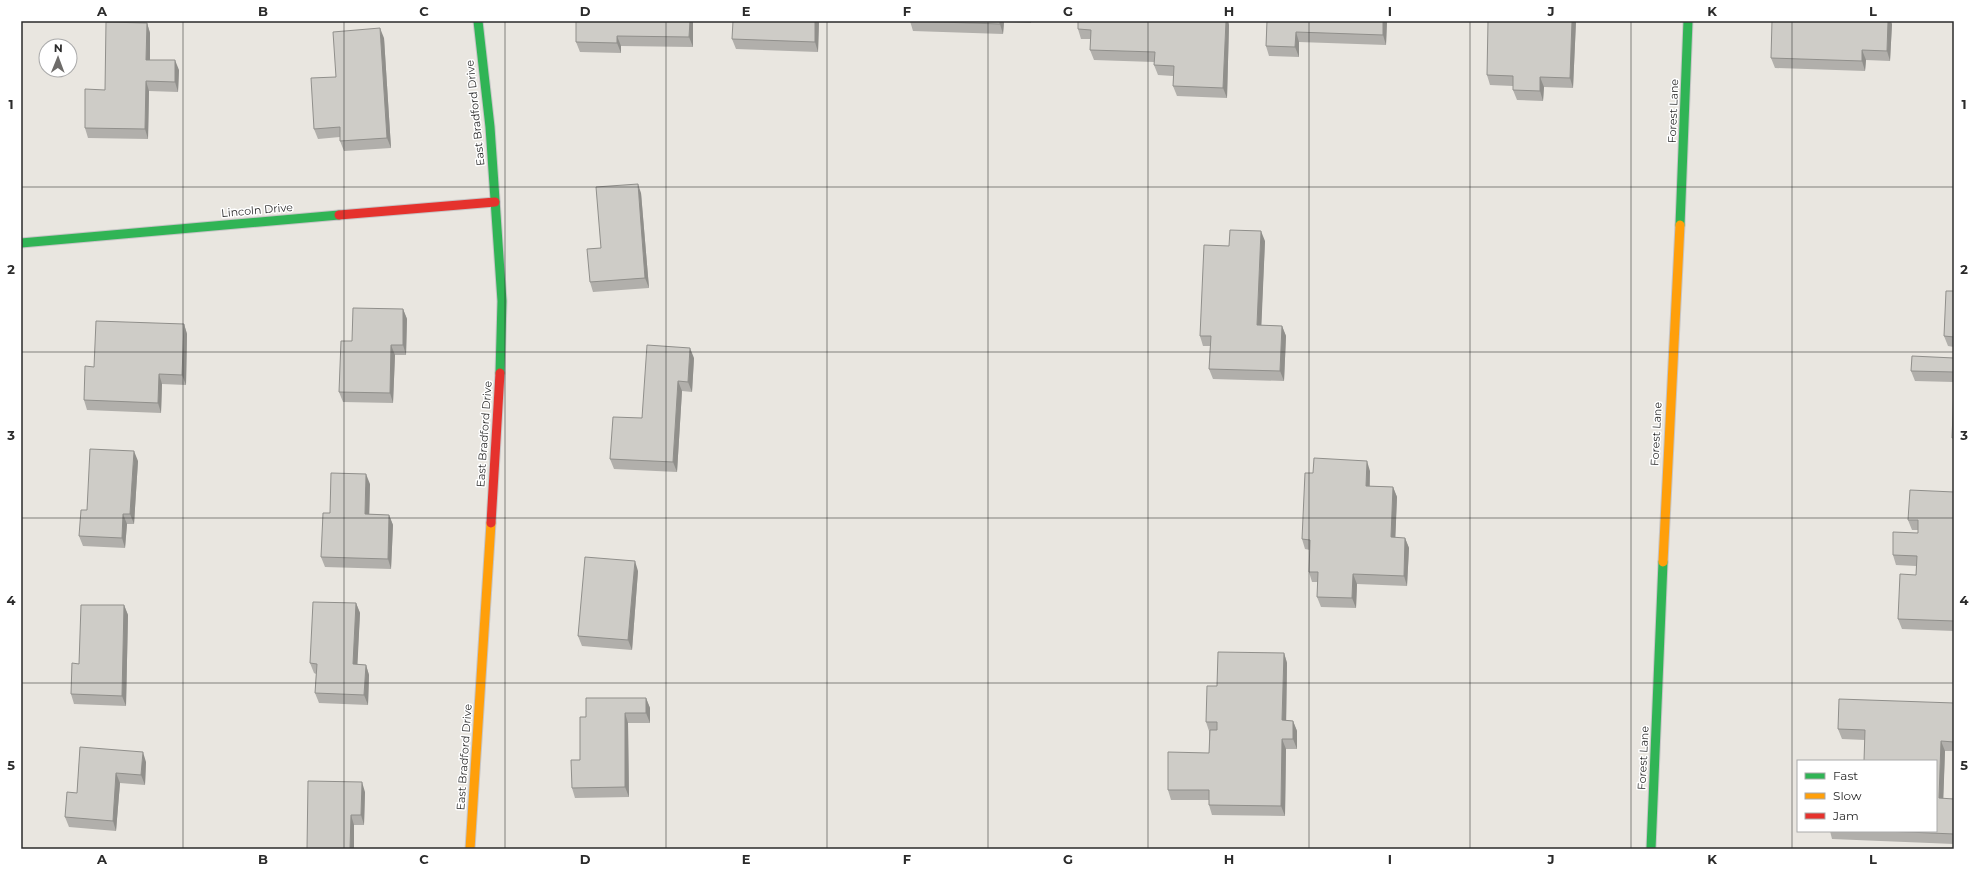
<svg xmlns="http://www.w3.org/2000/svg" width="1975" height="870" font-family="Montserrat,sans-serif">
  <rect width="100%" height="100%" fill="#e9e6e0"/>
  <g fill="none" stroke-linecap="round" stroke-linejoin="round">
    <defs>
      <path id="fast" d="M478,21l12,106 12,174 -2,72
        M1680,225l8,-204
        M21,243l318,-28
        M1651,849l12,-287"/>
      <path id="slow" d="M1663,562l17,-337
        M470,849l21,-326"/>
      <path id="jam" d="M339,215l156,-13
        M491,523l9,-150"/>
    </defs>
    <use href="#fast" stroke="#c6c5c6" stroke-width="11"/>
    <use href="#slow" stroke="#c6c5c6" stroke-width="11"/>
    <use href="#jam" stroke="#c6c5c6" stroke-width="11"/>
    <use href="#fast" stroke="#30b455" stroke-width="9"/>
    <use href="#slow" stroke="#ff9f0a" stroke-width="9"/>
    <use href="#jam" stroke="#e5322d" stroke-width="9"/>
  </g>
  <path fill="#b1afab" d="M576,21h117v26l-72,-1v7l-41,-1 -4,-10z
    M819,21l-1,31 -82,-3 -4,-10z
    M910,21h121v2l-27,-1 -1,12 -90,-3z
    M1078,21h150l1,4 -2,73 -50,-2 -4,-10v-10l-15,-1 -4,-10v-3l-60,-2 -4,-10 1,-11h-10l-3,-10z
    M1267,21h120l-1,24 -87,-3v15l-30,-1 -3,-10z
    M1576,21l-3,67 -29,-1 -1,14 -26,-1 -4,-10v-4l-23,-1 -3,-10z
    M147,23l3,10v27l29,10 -1,22 -29,-1 -1,48 -60,-1 -3,-10 20,-38z
    M1892,24l-2,37 -24,-1 -1,11 -90,-3 -4,-10z
    M384,38l7,110 -47,3 -4,-10v-4l-22,2 -4,-10 22,-52z
    M641,193l8,95 -56,4 -3,-10 11,-34z
    M1265,241l-4,84 21,1 4,10 -2,45 -71,-2 -4,-10 1,-23h-7l-3,-10 29,-90z
    M1954,291v56l-6,-1 -4,-10z
    M403,309l4,10 -1,36h-11l-2,48 -50,-1 -4,-10 13,-51z
    M184,324l3,10 -1,51 -24,-1 -1,29 -74,-3 -3,-10 10,-33z
    M694,358l-2,34 -10,-1 -5,81 -63,-3 -4,-10 32,-41z
    M1954,358v24l-39,-1 -4,-10z
    M138,461l-4,63h-7l-2,24 -42,-2 -4,-10 8,-26z
    M1370,471v15l23,1 4,10 -2,41h10l4,10 -2,38 -50,-2 -1,24 -35,-1 -4,-10 1,-15h-6l-3,-10 1,-22 -5,-1 -3,-10 11,-66z
    M370,484l-1,30 20,1 4,10 -2,44 -66,-2 -4,-10 9,-44z
    M1954,492v139l-52,-2 -4,-10 18,-44v-9l-20,-1 -3,-10 25,-22v-3h-6l-4,-10z
    M638,571l-6,79 -50,-4 -4,-10z
    M356,603l4,10 -3,51 9,1 3,10 -1,30 -49,-2 -4,-10 1,-19 -2,-1 -4,-10z
    M124,605l4,10 -2,91 -52,-2 -3,-10 8,-30z
    M1284,653l3,10 -1,57 7,1 4,10v18h-11l-1,67 -73,-1 -3,-10v-5h-38l-3,-10 41,-37v-22l-3,-9 11,-36z
    M646,698l4,10v15h-22l1,74 -54,1 -3,-10 8,-28 6,-43z
    M1954,703v48h-9l-2,48h11v45l-122,-5 -2,-8h106l-71,-91 -23,-1 -4,-10z
    M80,747l66,15 -1,23 -25,-2 -4,48 -47,-4 -4,-10 12,-24z
    M365,792l-1,33h-10v24h-47z"/>
  <path fill="#908f8b" d="M690,21h3v26l-4,-10z
    M815,21h4l-1,31 -3,-10z
    M1000,21h3l1,1 -1,12 -3,-10z
    M1226,21h2l1,4 -2,73 -4,-10z
    M1383,21h4l-1,24 -3,-10z
    M1572,21h4l-3,67 -3,-10z
    M1888,21h3l1,3 -2,37 -3,-10z
    M147,23l3,10v37l-4,-10z
    M380,28l4,10 7,110 -4,-10z
    M1296,32l3,10v15l-4,-10z
    M617,36l4,10v7l-4,-10z
    M1862,50l4,10 -1,11 -3,-10z
    M175,60l4,10 -1,22 -3,-10z
    M1540,77l4,10 -1,14 -3,-10z
    M146,81l3,10 -1,48 -3,-10z
    M638,184l3,9 8,95 -4,-10z
    M1261,231l4,10 -4,94 -4,-10z
    M403,309l4,10 -1,36 -3,-10z
    M184,324l3,10 -1,51 -4,-10z
    M1282,326l4,10 -2,45 -4,-10z
    M391,345l4,10 -2,48 -3,-10z
    M690,348l4,10 -2,34 -4,-10z
    M159,374l3,10 -1,29 -3,-10z
    M678,381l4,10 -5,81 -4,-10z
    M134,451l4,10 -4,63 -4,-10z
    M1367,461l3,10 -1,25 -3,-10z
    M366,474l4,10 -1,40 -4,-10z
    M1393,487l4,10 -2,50 -4,-10z
    M123,514l4,10 -2,24 -3,-10z
    M389,515l4,10 -2,44 -3,-10z
    M1405,538l4,10 -2,38 -3,-10z
    M635,561l3,10 -6,79 -4,-10z
    M1353,574l4,10 -1,24 -4,-10z
    M356,603l4,10 -3,61 -4,-10z
    M124,605l4,10 -2,91 -4,-10z
    M1284,653l3,10 -1,67 -4,-10z
    M366,665l3,10 -1,30 -4,-10z
    M646,698l4,10v15l-4,-10z
    M625,713l3,10 1,74 -4,-10z
    M1293,721l4,10v18l-4,-10z
    M1282,739l4,10 -1,67 -4,-10z
    M1941,741l4,10 -2,57 -4,-10z
    M143,752l3,10 -1,23 -4,-10z
    M116,773l4,10 -4,48 -3,-10z
    M362,782l3,10 -1,33 -3,-10z
    M351,815l3,10v24h-4z"/>
  <path fill="#ceccc7" stroke="#908f8b" d="M576,21h114l-1,16 -72,-1v7l-41,-1z
    M733,21h82v21l-83,-3z
    M910,21h90v3z
    M1078,21h148l-3,67 -50,-2 1,-20 -20,-1 1,-13 -65,-2 1,-20 -13,-1z
    M1267,21h116v14l-87,-3 -1,15 -29,-1z
    M1488,21h84l-2,57 -30,-1v14l-27,-1v-14l-26,-1z
    M1772,21h116l-1,30 -25,-1v11l-91,-3z
    M106,22l41,1 -1,37h29v22l-29,-1 -1,48 -60,-1v-39l20,1z
    M380,28l7,110 -47,3v-14l-26,2 -3,-51 25,-1 -3,-45z
    M638,184l7,94 -55,4 -3,-33 14,-1 -5,-61z
    M1230,230l31,1 -4,94 25,1 -2,45 -71,-2 2,-33h-11l4,-91 25,1z
    M1946,291h8v46l-10,-1z
    M353,308l50,1v36h-12l-1,48 -51,-1 2,-51h11z
    M96,321l88,3 -2,51 -23,-1 -1,29 -74,-3 1,-34 9,1z
    M647,345l43,3 -2,34 -10,-1 -5,81 -63,-3 3,-42 29,1z
    M1912,356l42,2v14l-43,-1z
    M1954,388v50h-2z
    M90,449l44,2 -4,63h-7l-1,24 -43,-2 2,-26h6z
    M1314,458l53,3 -1,25 27,1 -2,50 14,1 -1,38 -51,-2 -1,24 -35,-1 1,-25h-9l1,-32 -8,-1 3,-66h8z
    M331,473l35,1 -1,40 24,1 -1,44 -67,-2 2,-44h7z
    M1910,490l44,2v129l-56,-2 2,-45 16,1 1,-19 -24,-1v-23l25,1v-13h-10z
    M585,557l50,4 -7,79 -50,-4z
    M313,602l43,1 -3,61 13,1 -2,30 -49,-2 2,-29 -7,-1z
    M81,605h43l-2,91 -51,-2 1,-31 7,1z
    M1218,652l66,1 -2,67 11,1v18h-11l-1,67 -72,-1v-15h-41v-38l41,1 1,-23h7v-8h-11l1,-36h10z
    M586,698h60v15h-21v74l-53,1 -1,-28h9v-43h6z
    M1839,699l115,4v39l-13,-1 -2,57 15,1v35l-70,-3h52v-70h-72l1,-31 -27,-1z
    M80,747l63,5 -2,23 -25,-2 -3,48 -48,-4 2,-25 10,1z
    M308,781l54,1 -1,33h-10l-1,34h-43z"/>
  <path fill="none" stroke="#2b2b2b" stroke-width="1" stroke-opacity="0.55" d="M183,21v828M344,21v828M505,21v828M666,21v828M827,21v828M988,21v828M1148,21v828M1309,21v828M1470,21v828M1631,21v828M1792,21v828M21,187h1933M21,352h1933M21,518h1933M21,683h1933"/>
  <g text-anchor="middle" dominant-baseline="central" stroke-width="3" stroke-linejoin="round" paint-order="stroke">
    <g font-size="11" fill="#2b2b2b" stroke="#fff">
      <text transform="translate(1673 111) rotate(-88)">Forest Lane</text>
      <text transform="translate(475 113) rotate(-96)">East Bradford Drive</text>
      <text transform="translate(257 210) rotate(-5)">Lincoln Drive</text>
      <text transform="translate(484 434) rotate(-86)">East Bradford Drive</text>
      <text transform="translate(1656 434) rotate(-87)">Forest Lane</text>
      <text transform="translate(464 757) rotate(-86)">East Bradford Drive</text>
      <text transform="translate(1643 758) rotate(-87)">Forest Lane</text>
    </g>
  </g>
  <rect width="1975" height="870" fill="none" stroke="#ffffff" stroke-width="44"/>
  <rect x="1797" y="760" width="140" height="72" fill="#ffffff" stroke="#aaaaaa"/>
  <rect x="1805" y="773" width="20" height="6" fill="#30b455" stroke="#aaaaaa"/>
  <text x="1833" y="780" font-size="12" fill="#2b2b2b">Fast</text>
  <rect x="1805" y="793" width="20" height="6" fill="#ff9f0a" stroke="#aaaaaa"/>
  <text x="1833" y="800" font-size="12" fill="#2b2b2b">Slow</text>
  <rect x="1805" y="813" width="20" height="6" fill="#e5322d" stroke="#aaaaaa"/>
  <text x="1833" y="820" font-size="12" fill="#2b2b2b">Jam</text>
  <g transform="translate(58 58) rotate(1)"><circle r="19" fill="#ffffff" stroke="#aaaaaa"/>
  <path d="M0-3L7 15L0 10L-7 15Z" fill="#6e6c6a"/>
  <text y="-6" font-size="11" font-weight="bold" text-anchor="middle" fill="#2b2b2b">N</text>
  </g>
  <rect x="22" y="22" width="1931" height="826" fill="none" stroke="#2b2b2b" stroke-width="1.5"/>
  <g font-size="13" text-anchor="middle" font-weight="bold" fill="#2b2b2b">
    <text x="102" y="16">A</text>
    <text x="263" y="16">B</text>
    <text x="424" y="16">C</text>
    <text x="585" y="16">D</text>
    <text x="746" y="16">E</text>
    <text x="907" y="16">F</text>
    <text x="1068" y="16">G</text>
    <text x="1229" y="16">H</text>
    <text x="1390" y="16">I</text>
    <text x="1551" y="16">J</text>
    <text x="1712" y="16">K</text>
    <text x="1873" y="16">L</text>
    <text x="11" y="109">1</text>
    <text x="1964" y="109">1</text>
    <text x="11" y="274">2</text>
    <text x="1964" y="274">2</text>
    <text x="11" y="440">3</text>
    <text x="1964" y="440">3</text>
    <text x="11" y="605">4</text>
    <text x="1964" y="605">4</text>
    <text x="11" y="770">5</text>
    <text x="1964" y="770">5</text>
    <text x="102" y="864">A</text>
    <text x="263" y="864">B</text>
    <text x="424" y="864">C</text>
    <text x="585" y="864">D</text>
    <text x="746" y="864">E</text>
    <text x="907" y="864">F</text>
    <text x="1068" y="864">G</text>
    <text x="1229" y="864">H</text>
    <text x="1390" y="864">I</text>
    <text x="1551" y="864">J</text>
    <text x="1712" y="864">K</text>
    <text x="1873" y="864">L</text>
  </g>
</svg>
